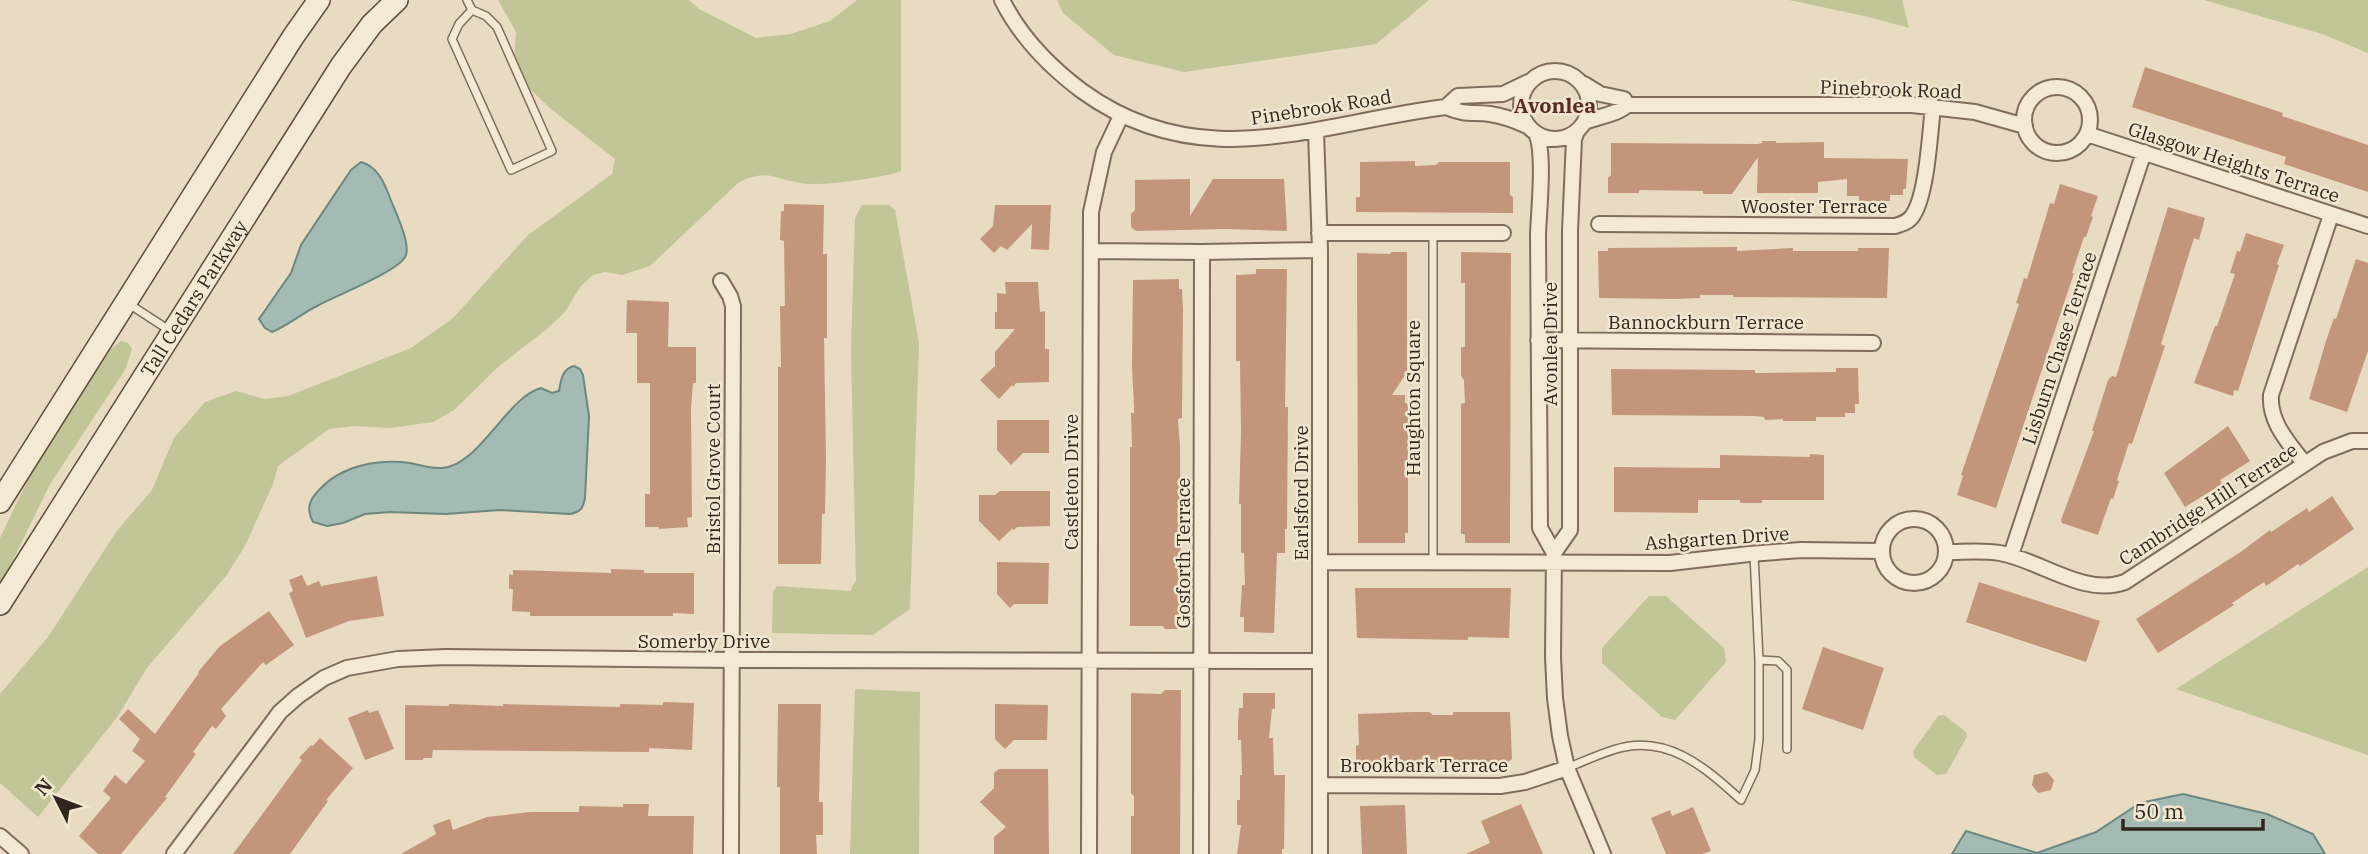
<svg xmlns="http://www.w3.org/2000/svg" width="2368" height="854" font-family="'IBM Plex Serif',serif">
  <rect width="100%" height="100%" fill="#e8dbc1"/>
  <path fill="#c1c597" d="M498,0h191l10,9 57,29 35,-4 39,-13 27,-21h44v171c-19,7 -72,14 -93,13 -29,-2 -39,-18 -70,-1l-88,83 -28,9 -17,-3 -12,3 -13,12 -15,25 -17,16 -51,40 -43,42 -21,12 -43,6 -35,-2 -26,3 -51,37 -5,18 -28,62 -19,30 -80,93 -28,47 -80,101 -38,-34v-89l48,-57 68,-105 36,-42 22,-52 31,-36 31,-11 28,8 24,-3 123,-48 42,-30 75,-83 84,-61 3,-15 -64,-50 -38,-36 3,-41z
    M1057,0h372l-53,44 -192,28 -70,-17 -51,-42z
    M1789,0h113l7,28 -40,-11z
    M2204,0h164v53l-46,-19z
    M862,205h27l6,5 24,133 -9,266 -37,26 -101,-2 1,-41 4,-6 73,5 6,-11 -5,-230 4,-132z
    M121,341l7,2 4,6 -7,21 -75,114 -50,103v-49l33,-69 68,-106 9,-13z
    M2368,567v188l-192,-66z
    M1649,596h17l58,52 2,14 -51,58 -13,-3 -60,-54v-15z
    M855,689l65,3 -1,162h-69z
    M1944,715l22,17 1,5 -21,37 -9,1 -23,-18 -1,-6 25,-35z"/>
  <path fill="#a3bbb3" stroke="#6c8880" stroke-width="2" d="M361,162c19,5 25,26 31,41 5,12 18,40 14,52 -4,15 -71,41 -87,50 -17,8 -30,20 -47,27l-7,-4 -6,-9 32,-46 10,-28 50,-75z
    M574,366l6,3 3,6 6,41 -4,82c-2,10 -4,14 -15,16l-70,-4 -54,4 -56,-2 -25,2 -22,9 -16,3 -14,-4c-7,-14 -4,-22 7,-33 22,-24 59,-30 90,-26 10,2 22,6 32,5 38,-3 65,-71 99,-80l11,5 7,-2c2,-11 3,-22 15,-25z
    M2183,794l84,20 46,20 12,20h-373l14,-23 71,22 59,-21 44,-29z"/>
  <path fill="#c3967b" d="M2145,67l138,46 -1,3 86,29v47l-84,-28 2,-7 -154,-50z
    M1762,141h14v2l48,-1v16l84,1 -2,30h-3v6h-13v6h-31v-5h-12v-17l-29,3v11h-61l1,-36 -26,37h-29v-3l-64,-1v3h-31v-15l3,-3v-32l147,1 4,-1z
    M1415,161v5l21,-1 3,-3h71v33l3,2v16l-157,-1v-15h4v-35z
    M1190,179v37l23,-37h71l3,52 -61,-2 -90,2 -5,-4v-13l4,-4v-30z
    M2060,184l38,12 -7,20 2,1 -7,20h-2l-12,36h2l-78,235 -39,-13 6,-19 -2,-1 58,-171 -3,-1 8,-25 3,1 23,-76 4,1z
    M784,204l40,1 -1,49h4v84h-3l2,120 -1,56h-3l-1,50h-43v-197h3l-1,-61h5l-1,-65 -4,-1 1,-29h3z
    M995,205h56l-2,45 -18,-1 1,-25 -25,26 -6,-4 -7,7 -14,-14 13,-13z
    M2168,207l37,11 -6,22 -5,-2 -33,106 4,2 -33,98 -3,-1 -12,37 2,1 -6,18 -2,-1 -13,37 -36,-12 -1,-3 33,-89h-2l16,-51 4,-4 4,1z
    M2246,233l38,12 -7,19 2,1 -41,126 -4,-1 -1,6 -39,-13 21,-57h2l18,-52 -5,-1 7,-22 3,1z
    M1737,247v4l56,-3v3h65v-3h31l-2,50 -154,-1v-2h-33v3l-26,1 -75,-1 -1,-47h10v-3z
    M1391,252h16v120l-15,23h13v8l3,1v129h-3v10h-47l-1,-290 33,1z
    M1461,252l50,1 -1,290h-45v-9h-4v-130l4,-1 -1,-23 -3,-4v-29h4v-64h-4z
    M2356,259l12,4v88l-21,61 -38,-13 17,-58 8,-23 2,1z
    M1256,269h31l-2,138h3l-1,122h-2v24h-8l-3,80 -30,-1v-15h-4l2,-32h3l-1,-32h-3v-49h-2l2,-72 -1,-71h-4v-86l20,-1z
    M1179,279v10h3l1,21 -1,108 -4,1 2,28 1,182h-16l-2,-3h-33v-179h2l-1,-34h3v-6l-2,-40 1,-87z
    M1005,282h33l2,30 5,-1v38h4v33l-33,1 -3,4 -1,-2 -13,14 -19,-19 15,-14v-14l20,-23h-20v-17h2v-19l9,1z
    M627,300l42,2 -1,45h28v36h-3l-2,25 1,109 -5,1 1,9 -29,2v-2h-14v-33h5v-111h-13v-50h-11z
    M1836,368h22l1,36h-4v9h-10v4h-29v4h-33v-2l-18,1 -1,-3 -10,-1 -142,-1 -1,-46 144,1v3l81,-1z
    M997,420h52v33h-26l-12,12 -14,-15z
    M2228,426l22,35 -30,19 2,4 -37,23 -21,-34z
    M1810,454l14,1v45h-62v3h-22v-3h-42v13l-84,-1v-45l106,1v-13l90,2z
    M1000,491h50v35l-33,1 -3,3 -2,-1 -13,12 -20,-20v-26h16z
    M2332,496l22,33 -54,37 -2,-2 -32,22 -2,-4 -32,21 2,2 -76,48 -22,-34 106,-68 28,-21 1,2 36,-24 2,4z
    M997,562l52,1 -1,41h-34l-4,4 -13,-14z
    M611,569l33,1v3h50v41l-21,-1v3h-143v-4l-18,-1 1,-22h-4v-15l4,1v-5l98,3z
    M302,575l5,11 12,-5 2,5 56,-10 7,40 -35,5 -43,17 -17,-45 4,-2 -4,-11z
    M1979,582l121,39 -14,41 -120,-40z
    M1355,588h156l-2,50 -41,-1v3l-111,-2z
    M269,611l25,34 -28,20 -3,-3 -42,47 5,7 -10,13 -4,-3 -19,26 3,2 -31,43 2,1 -46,56h-23l-19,-18 32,-38 -8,-7 12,-16 11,9 19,-23 -13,-10 8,-12 -21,-20 9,-10 27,25 44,-61 -1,-1 22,-26z
    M1823,647l61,21 -21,62 -61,-21z
    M1165,690h16l-1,164h-49v-38h3v-20l-3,-3v-100l30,1z
    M1243,693h32v16h-3l-3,29h4l1,37h11l-1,74h-2v5h-45l4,-29h-4v-25h3v-25h2l-1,-35h-3v-17l1,-15h4z
    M663,702l31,1 -2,47 -43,-2v4l-216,-2 -1,8h-9v2h-18v-55l44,1v-2l54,2v-2l117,3v-3l43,1z
    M778,704h43l-2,98h4v33h-7l1,19h-37v-67h-3z
    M995,704l53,1 -1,35h-33l-9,9 -10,-10z
    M368,710l1,3 9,-3 16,39 -29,11 -17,-42z
    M1413,712h16l4,3h20v-3h57l2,47 -5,4h-151v-17l3,-1 -1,-31z
    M320,738l33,30 -27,32 2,1 -38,53h-57l69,-94 -3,-2 12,-13 2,1z
    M999,769h49l1,85h-55v-17l12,-10 -26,-25 14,-14v-15z
    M2047,772l7,8 -3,10 -13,3 -6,-8 2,-10z
    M623,804h26l-1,12h46l-1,38h-292l35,-20 -3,-9 17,-6 3,11 34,-13 44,-5h48v-6l44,1z
    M1521,804l22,50h-77l24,-11 -9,-22z
    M1405,805l2,49h-45l-2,-48z
    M1693,807l18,44 -9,3h-36l-15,-36 19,-8 2,6z"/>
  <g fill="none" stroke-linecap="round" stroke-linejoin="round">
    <defs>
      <path id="service" d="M467,0l5,10 14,6 11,11 55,124 -41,19 -59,-131 7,-15 13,-14
        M1433,235v327
        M129,304l40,26
        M1759,660l19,1 9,9v79
        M1567,768c15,-6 30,-13 46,-18 52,-18 92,17 128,50l14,-30 4,-31v-79l-5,-106"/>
      <path id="minor" d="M1002,0c18,36 48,67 80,91 120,87 234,32 364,16 20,8 24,5 44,7 13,2 25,6 37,12
        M1521 105a34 34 0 1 1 68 0a34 34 0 1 1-68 0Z
        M1584,84l16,10 24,5 3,6
        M2024 120a33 33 0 1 1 66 0a33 33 0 1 1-66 0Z
        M1446,107l12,-11 45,-2 25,-12
        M1585,122c13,-6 32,-7 42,-17h285l63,7 50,14
        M1316,131l4,119v604
        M1536,133c9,19 3,76 2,101 0,98 1,196 2,294l14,25 -1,104 2,41 5,38 7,32 36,86
        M2087,134l281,92
        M1599,224l296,2c7,-2 14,-4 18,-11 14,-21 17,-82 20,-109
        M1319,233h184
        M1091,251l111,1 118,-2
        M721,281l9,15 3,10 -2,548
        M1538,340l335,3
        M2304,463c-16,-21 -35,-41 -33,-68l60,-180
        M1882 551a32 32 0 1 1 64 0a32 32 0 1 1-64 0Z
        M1946,552c18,0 37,-2 54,1 40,7 84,44 125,29l198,-130 29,-11h16
        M1554,553l16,-23v-299l4,-92 3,-8
        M2011,555l133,-403
        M1321,562l349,1 79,-9 52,-4 81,1
        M1320,785l180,1 25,-4 42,-14
        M0,836l21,18
        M174,854l106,-142 18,-16 26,-18 23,-10 51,-9 48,-2 286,3 588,1
        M1089,854l2,-642 13,-60 17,-36
        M1201,854l1,-602"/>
      <g id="secondary">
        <path d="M0,502l293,-465 26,-37"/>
        <path id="s1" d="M0,604l341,-538 31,-42 25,-24"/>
      </g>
    </defs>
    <use href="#service" stroke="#806d5b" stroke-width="10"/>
    <use href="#minor" stroke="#806d5b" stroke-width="18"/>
    <use href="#secondary" stroke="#614e3e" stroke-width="24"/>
    <use href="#service" stroke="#f4e9d3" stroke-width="7"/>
    <use href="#minor" stroke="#f4e9d3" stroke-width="14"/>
    <use href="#secondary" stroke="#f4e9d3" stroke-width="21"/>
  </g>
  <g text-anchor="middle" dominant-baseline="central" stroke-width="5" stroke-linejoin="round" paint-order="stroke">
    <g font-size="19" fill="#31261d" stroke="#f1e6d0">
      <text transform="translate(1891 89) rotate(2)">Pinebrook Road</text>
      <text transform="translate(1321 107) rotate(-9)">Pinebrook Road</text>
      <text transform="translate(2234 162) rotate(18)">Glasgow Heights Terrace</text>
      <text x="1814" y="206">Wooster Terrace</text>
      <text stroke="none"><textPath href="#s1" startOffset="362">Tall Cedars Parkway</textPath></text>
      <text x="1706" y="322">Bannockburn Terrace</text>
      <text transform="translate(1550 344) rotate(-90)">Avonlea Drive</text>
      <text transform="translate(2059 348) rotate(-72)">Lisburn Chase Terrace</text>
      <text transform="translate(1413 398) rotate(-90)">Haughton Square</text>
      <text transform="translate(713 469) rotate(-90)">Bristol Grove Court</text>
      <text transform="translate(1071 482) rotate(-90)">Castleton Drive</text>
      <text transform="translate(1301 493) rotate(-90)">Earlsford Drive</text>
      <text transform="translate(2208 504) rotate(-33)">Cambridge Hill Terrace</text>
      <text transform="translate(1717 538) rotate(-4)">Ashgarten Drive</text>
      <text transform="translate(1183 553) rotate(-90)">Gosforth Terrace</text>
      <text x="704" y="641">Somerby Drive</text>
      <text x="1424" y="765">Brookbark Terrace</text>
    </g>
    <g font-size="21" font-weight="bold" fill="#592b21" stroke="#f1e6d0">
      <text x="1555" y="105">Avonlea</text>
    </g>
  </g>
  <g transform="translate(56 798) rotate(312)" stroke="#f1e6d0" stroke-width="5" paint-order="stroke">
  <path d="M0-5L12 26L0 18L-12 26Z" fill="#31261d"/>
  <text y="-10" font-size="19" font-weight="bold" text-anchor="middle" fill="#31261d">N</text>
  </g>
  <path d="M2123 819v10h140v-10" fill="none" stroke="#31261d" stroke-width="3.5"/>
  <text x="2134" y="819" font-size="21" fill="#31261d" stroke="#f1e6d0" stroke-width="5" paint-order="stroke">50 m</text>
</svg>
